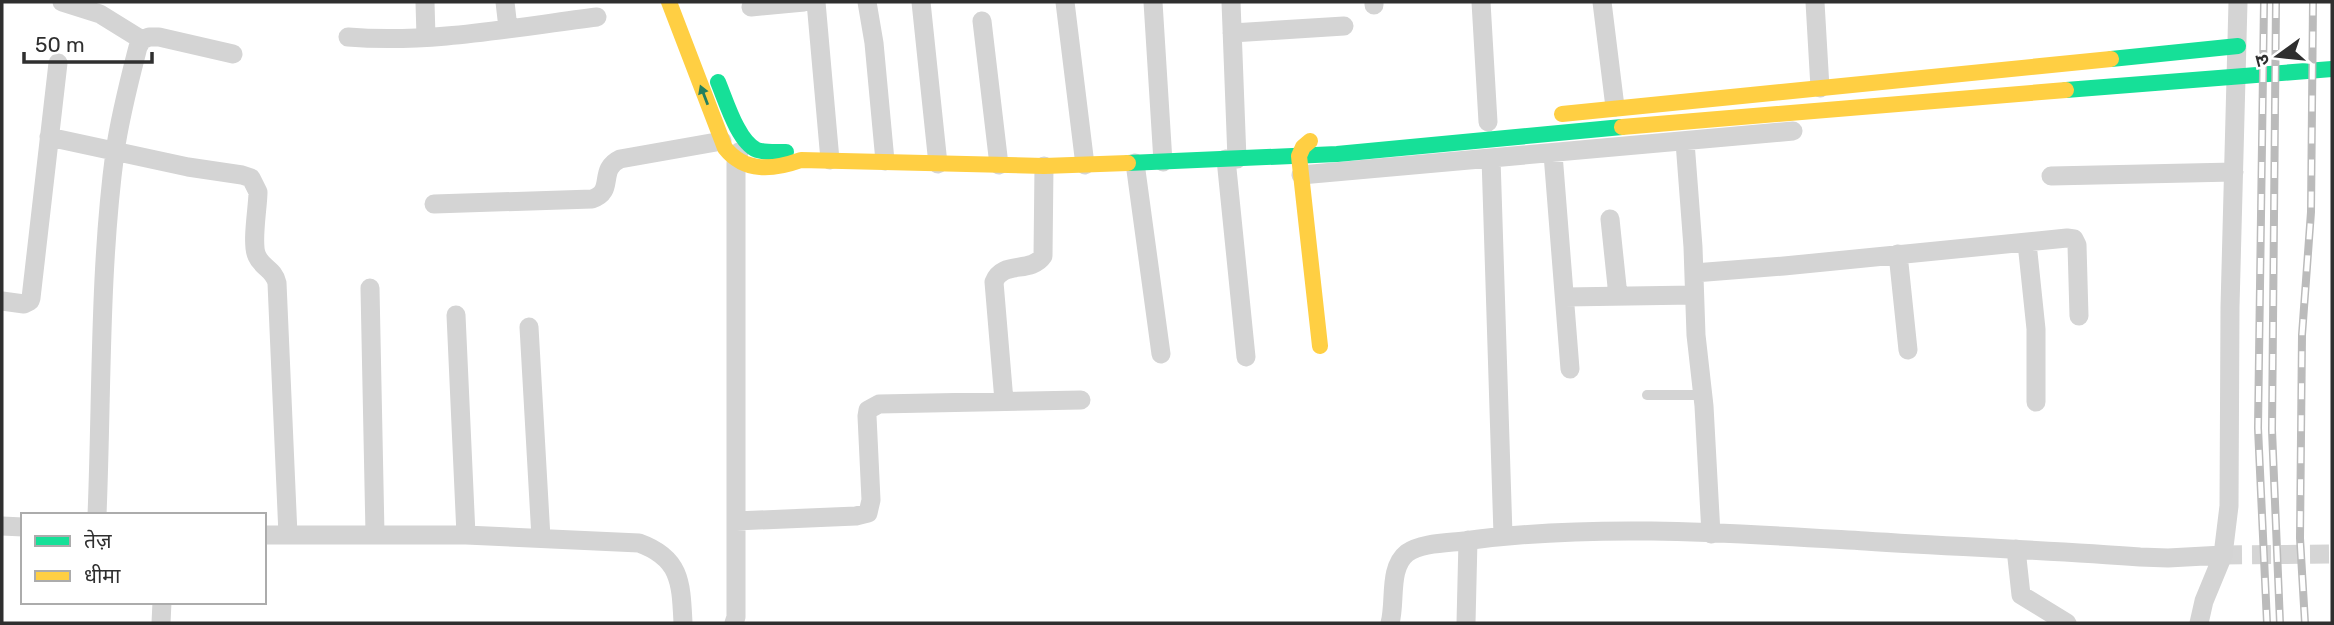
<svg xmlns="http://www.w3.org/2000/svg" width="2334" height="625" font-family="Rubik,'Noto Sans Devanagari',sans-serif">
  <rect width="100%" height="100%" fill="#fff"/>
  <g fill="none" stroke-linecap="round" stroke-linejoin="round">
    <path stroke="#d5d5d5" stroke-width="19" stroke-dasharray="19 10" stroke-linecap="butt" d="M2223,555l109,-1"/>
    <path stroke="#d4d4d4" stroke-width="10" d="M1647,395h55"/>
    <path stroke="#d4d4d4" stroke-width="19" d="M62,2l38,12 42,26
      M425,2l1,35
      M505,2l3,26
      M816,2l14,158
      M867,2l7,41 11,118
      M921,2l17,162
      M1065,2l20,163
      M1153,2l10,160
      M1231,2l6,157
      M1374,2v3
      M1481,2l7,120
      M1602,2l13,105
      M1815,2l5,86
      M751,7l53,-5
      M982,21l17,144
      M1232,33l112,-7
      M348,37c83,7 168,-10 249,-20
      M49,137l139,30 54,8 9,3 7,14c0,15 -7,52 -1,64 5,12 17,13 20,27l11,252
      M1685,142l8,105 3,88 8,71 7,128
      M1553,154l17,215
      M1491,158l12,377
      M1226,159l20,198
      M1135,163l26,191
      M1301,175l492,-44
      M2051,176l183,-4
      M434,204l158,-5c24,-8 5,-29 28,-40l102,-18
      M1610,219l8,77
      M2027,243l9,86v73
      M1898,254l10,96
      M1694,273l90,-7 283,-28 7,1 3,6 2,71
      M370,288l5,246
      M1565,297l129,-2
      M2,301l22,3 6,-3 1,-3 27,-235
      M456,315l10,220
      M529,327l12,211
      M1004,401l-10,-119c8,-22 37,-8 49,-26l1,-90
      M97,515c5,-121 2,-243 18,-363 5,-36 14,-70 23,-105l4,-7 7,-3h10l74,17
      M736,521l120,-5 12,-3 3,-13 -4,-84 1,-6 11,-6 202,-4
      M2,526l21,1
      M264,535h202l173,8c42,15 42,40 44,80
      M2016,549l5,46 46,28
      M161,623l1,-21
      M734,623l2,-6v-454l3,-11
      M1390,623c6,-21 -2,-55 17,-70 14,-10 40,-10 57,-12 132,-18 268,-8 401,0 92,6 183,9 275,16l28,1 55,-3
      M1466,623l2,-83
      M2199,623l5,-22 19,-46 6,-49 1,-199 8,-305"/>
    <path stroke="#16e098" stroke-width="16" d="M2111,59l127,-13
      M718,82c8,19 20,60 39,68 9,3 20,2 29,2
      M2066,90l266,-21
      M1128,163l209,-9 285,-27"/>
    <path stroke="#ffcf43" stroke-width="16" d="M669,2l56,146c20,25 48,22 76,12l243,6 84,-3
      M1562,114l549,-55
      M1622,127l444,-37
      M1310,141l-7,6 -4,9 21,190"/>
    <defs>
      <path id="rail" d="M2264,2l-6,426 9,195
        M2276,2l-4,428 8,193
        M2305,623l-5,-85 2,-203 9,-123 2,-210"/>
    </defs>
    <use href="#rail" stroke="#bbb" stroke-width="8"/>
    <use href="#rail" stroke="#fff" stroke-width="5" stroke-dasharray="16" stroke-linecap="butt"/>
  </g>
  <defs><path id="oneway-solid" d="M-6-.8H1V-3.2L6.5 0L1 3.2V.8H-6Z" transform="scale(1.75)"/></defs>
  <use fill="#247f5e" href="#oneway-solid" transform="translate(704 95) rotate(-111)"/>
  <rect width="2334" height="625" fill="none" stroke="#2f2f2f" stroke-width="7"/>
  <rect x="21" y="513" width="245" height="91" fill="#ffffff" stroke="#acacac" stroke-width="2"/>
  <rect x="35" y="536" width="35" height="10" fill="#16e098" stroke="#acacac" stroke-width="2"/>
  <text x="84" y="548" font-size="21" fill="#2f2f2f">तेज़</text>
  <rect x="35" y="571" width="35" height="10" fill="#ffcf43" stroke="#acacac" stroke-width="2"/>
  <text x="84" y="583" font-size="21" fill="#2f2f2f">धीमा</text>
  <g transform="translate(2278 56) rotate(255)" stroke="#ffffff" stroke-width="5" paint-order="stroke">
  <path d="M0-5L12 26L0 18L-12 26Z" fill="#2f2f2f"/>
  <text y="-10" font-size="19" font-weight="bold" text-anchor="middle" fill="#2f2f2f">उ</text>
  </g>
  <path d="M24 52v10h128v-10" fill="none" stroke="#2f2f2f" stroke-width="3.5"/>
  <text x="35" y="52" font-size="21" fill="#2f2f2f" stroke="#ffffff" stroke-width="5" paint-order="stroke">50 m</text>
</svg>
